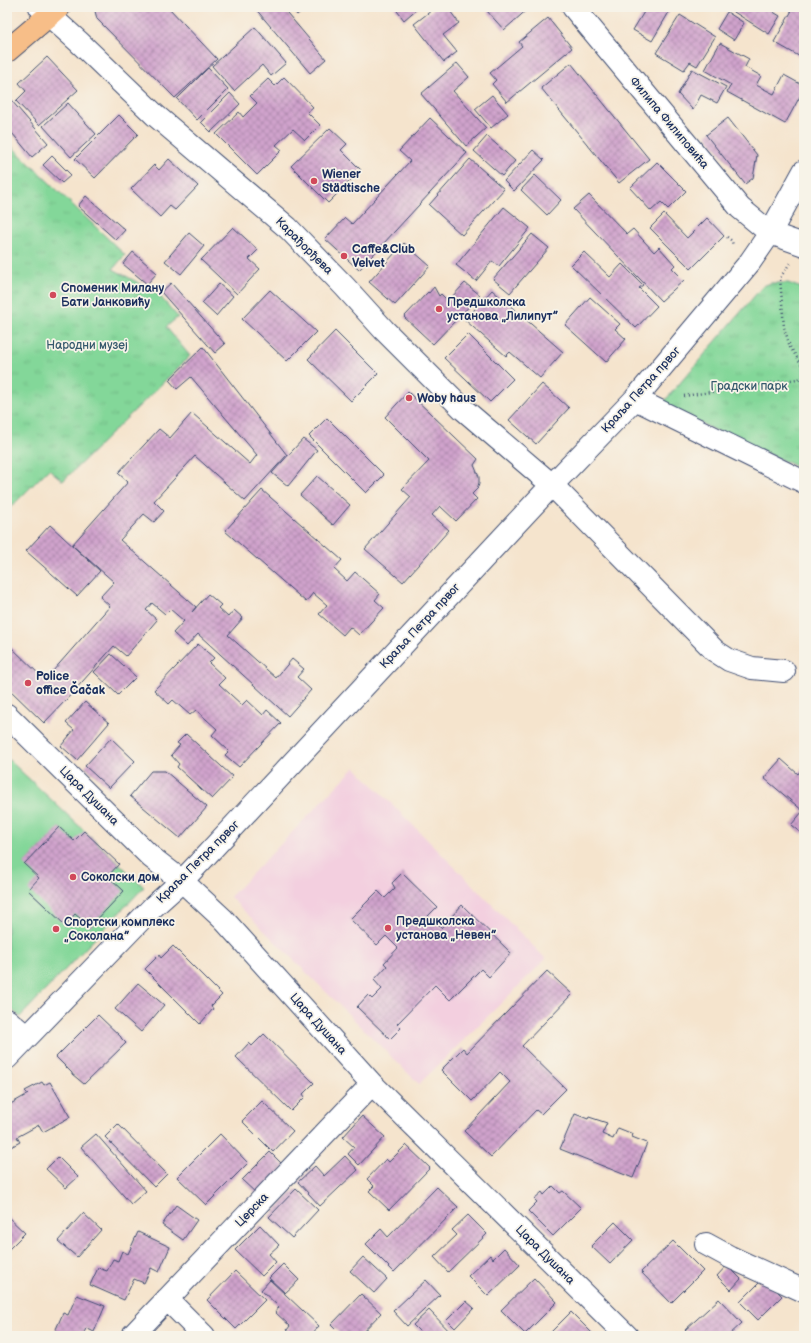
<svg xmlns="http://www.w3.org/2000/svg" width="811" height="1343" font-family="'Balsamiq Sans',sans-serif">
  <defs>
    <pattern id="grass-tufts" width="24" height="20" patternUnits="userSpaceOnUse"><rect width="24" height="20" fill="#83d799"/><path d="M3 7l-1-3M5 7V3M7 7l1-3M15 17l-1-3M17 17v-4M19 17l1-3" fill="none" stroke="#71b986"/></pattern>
    <pattern id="building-cross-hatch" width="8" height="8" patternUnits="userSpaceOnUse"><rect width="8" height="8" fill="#d0a3cc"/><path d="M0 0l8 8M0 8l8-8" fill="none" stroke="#a885a9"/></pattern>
  </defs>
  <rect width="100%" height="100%" fill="#f7f3e8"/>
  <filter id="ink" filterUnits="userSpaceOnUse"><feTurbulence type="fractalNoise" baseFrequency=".025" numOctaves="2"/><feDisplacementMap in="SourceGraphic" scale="8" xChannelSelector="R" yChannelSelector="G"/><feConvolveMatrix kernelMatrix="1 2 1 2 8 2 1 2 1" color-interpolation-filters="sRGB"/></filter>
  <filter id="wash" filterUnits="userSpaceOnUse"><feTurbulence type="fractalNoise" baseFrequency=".012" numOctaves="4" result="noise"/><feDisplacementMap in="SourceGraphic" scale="16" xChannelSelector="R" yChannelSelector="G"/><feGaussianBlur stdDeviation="0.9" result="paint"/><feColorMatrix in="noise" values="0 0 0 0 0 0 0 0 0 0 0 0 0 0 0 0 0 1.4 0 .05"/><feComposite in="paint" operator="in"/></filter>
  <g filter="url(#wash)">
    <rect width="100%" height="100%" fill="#f5e4cd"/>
    <path fill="#f3cfdf" d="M355,767l191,192 -127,125 -189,-187z"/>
    <path fill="url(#grass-tufts)" stroke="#4f837c" d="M7,142l118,113 -12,14 44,24 21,24 -12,10 24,29 -127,125 -14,-12 -42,42z
      M771,283h17l16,6v181l-111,-50 -31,-16 101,-118z"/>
    <path fill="#83d799" stroke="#4f837c" d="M8,759l136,128 -124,130 -13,-12v-244z"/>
    <g id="blocks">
      <path fill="url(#building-cross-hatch)" d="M97,7h71l49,52 -42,39 -78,-79 -2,-8z
        M254,7h28l44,52 -16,14z
        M290,7h16l-9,8z
        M394,7h25l-15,13z
        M436,7h11l12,16 -16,12 14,17 -13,10 -30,-38z
        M492,7h38l-26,23 -17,-19z
        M647,7h25l-20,34 -19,-11z
        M726,7h39l15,9 -11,18z
        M794,7h10v52l-30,-17z
        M727,12l17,11 -10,17 -17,-11z
        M680,15l35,22 -18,29 -7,-4 -6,8 -28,-17z
        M548,18l24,30 -65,54 -15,-18 4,-4 -6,-7 32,-27 -3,-4z
        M255,27l31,36 -15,13 -9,-11 -28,26 -22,-25z
        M720,43l29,16 -4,8 16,9 -5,9 18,9 10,-19 20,11v3l-19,35 -58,-32 4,-7 -26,-15z
        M47,57l31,33 -39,35 -23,-24 10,-10 -7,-8z
        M457,63l12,14 -16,14 33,37 -20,18 -45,-52z
        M571,63l78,96 -30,24 -78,-95z
        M208,68l20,21 -31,31 -20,-21z
        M692,69l34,18 -9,16 -16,-8 -8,15 -15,-16z
        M284,77l29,30 -6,5 13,13 -15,15 -12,-11 -17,16 6,5 -25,25 -41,-41 23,-22 4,5 14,-14 -7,-7 18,-17 7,7z
        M230,93l10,11 -29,28 -10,-10z
        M492,95l16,19 -17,14 -16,-19z
        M11,100l37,43 -16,14 -25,-30v-24z
        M68,103l28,31 -25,23 -28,-31z
        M119,115l19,19 -43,44 -20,-19z
        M430,118l37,35 -108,117 -34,-31 20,-21 7,6 58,-63 -11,-10z
        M728,118l29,37 -4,23 -8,6 -39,-49z
        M330,128l17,16 -6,6 20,20 -33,33 -37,-37z
        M487,136l28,25 -13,15 -28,-25z
        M533,150l11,10 -30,31 -10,-10z
        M52,156l19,19 -9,8 -19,-18z
        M169,159l29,27 -23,24 -5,-4 -10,11 -29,-28 23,-24 5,5z
        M470,159l34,30 -42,46 -33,-30z
        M657,162l29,29 -18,18 -7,-7 -10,9 -21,-23z
        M535,175l26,25 -14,15 -26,-25z
        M589,195l38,39 6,-5 21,23 5,-5 16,18 -3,3 12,12 -23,21 -88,-92z
        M86,196l39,34 -9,10 -38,-34z
        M504,207l26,21 -31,38 -7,-5 -16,20 -20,-16z
        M664,214l23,24 20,-20 17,18 -33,33 -41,-41z
        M233,227l25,23 -9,9 11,10 -23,25 -36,-34z
        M189,233l15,13 -23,28 -16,-13z
        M532,234l17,14 -39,45 -17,-14z
        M404,243l26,23 -35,39 -26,-23z
        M133,252l24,21 -10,11 -24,-20z
        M584,252l26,25 12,-13 21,21 -4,3 18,18 -21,22 -65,-63z
        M171,283l54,61 -10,9 -54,-61z
        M465,283l15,12 -47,49 -29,-27 24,-25 1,1 5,-6 5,9 2,-2 7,7z
        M219,284l14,12 -17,20 -14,-13z
        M270,290l46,42 -29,29 -45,-42z
        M492,290l71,62 -23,26 -30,-26 -4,4 -41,-36z
        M590,297l30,27 -5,5 11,10 -20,23 -41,-37z
        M335,331l43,43 -27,27 -43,-42z
        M468,334l45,45 -23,23 -46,-44z
        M203,347l84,108 -42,46 -50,-45 -41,45 10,10 -10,11 -10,-8 -24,26 76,67 -4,5 16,-18 13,11 -3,3 10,9 6,-7 9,8 -15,17 48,43 16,-19 12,10 -7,8 14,13 -23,26 -90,-82 -11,12 -14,-13 11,-12 -14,-12 -5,5 -13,-11 -6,7 11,10 -31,36 -12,-10 -48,54 -22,23 -37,-36v-44l38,37 65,-74 -10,-9 14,-15 -42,-37 56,-63 -10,-9 41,-44 11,9 22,-25 58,51 7,-9 -66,-78 -14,12 -8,-9z
        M542,384l27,24 -33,36 -27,-24z
        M408,392l70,67 -4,6 5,12v6l-2,6 -5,5 5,5 -21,22 -16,-15 -8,9 17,15 -46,52 -38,-33 46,-52 -9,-8 27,-28 -44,-44z
        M327,418l57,57 -18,18 -57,-57z
        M303,439l14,11 -29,36 -16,-13z
        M317,476l33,29 -17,20 -33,-30z
        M262,490l80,70 -8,9 13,12 8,-9 25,22 -5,6 9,8 -25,27 -9,-8 -7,8 -24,-21 8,-9 -14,-12 -7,9 -81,-71z
        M50,525l50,46 -23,25 -51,-45z
        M198,644l16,14 -5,5 16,15 -6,6 23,21 5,-5 16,15 4,-5 14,13 -42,44 -14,-12 4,-4 -17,-16 5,-6 -21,-19 -6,5 -17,-15 -4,4 -15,-14z
        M111,654l25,23 -18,18 -24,-23z
        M85,702l24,21 -32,37 -16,-14 13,-16 -8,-7z
        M186,734l47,43 -21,22 -35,-32 2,-3 -8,-9 9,-10 -3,-2z
        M111,738l24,23 -26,27 -24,-22z
        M781,759l17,15 6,-8v66l-2,2 -11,-9 12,-14 -39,-33z
        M151,771h14l42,36 -27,31 -50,-42z
        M59,827l15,14 10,-10 35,33 -11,12 16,15 -34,36 -15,-13 -10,11 -37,-35 11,-12 -15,-14z
        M402,873l35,34 -9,9 13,12 21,-23 49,48 -22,24 -8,-8 -31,31 -15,-15 -38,39 4,4 -11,11 -33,-32 11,-12 4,4 10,-10 -8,-9 13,-14 -3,-3 14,-15 -12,-12 -9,9 -27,-26 28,-28 7,7 10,-10 -3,-5z
        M173,946l49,49 -11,11 2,3 -13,15 -55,-55 14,-14 2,3z
        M547,971l25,23 -50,52 44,43 -25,25 -5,-4 -45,47 -27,-26 46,-49 -10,-10 -28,29 -31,-31 22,-22 4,5z
        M138,983l26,22 -23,27 -26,-23z
        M98,1015l23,22v1l5,5 -42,41 -12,-10v-1l-16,-16z
        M264,1034l50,49 -11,11 2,3 -14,14 -55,-54 13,-14 3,3z
        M42,1082l2,3 6,-3 20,35 -27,15 -4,-7 -22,12 3,5 -13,7v-43l21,-12 -3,-3z
        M262,1101l31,30 -20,21 -31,-31z
        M575,1114l13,5 1,-2 18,6 -5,11 11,5 5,-11 15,6 -1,3 15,6 -14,35 -73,-29z
        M362,1116l23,21 -26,28 -11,-11 6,-7 -11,-10z
        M118,1124l49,50 -13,13 -49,-50z
        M96,1134l50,57 -15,13 -50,-57z
        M220,1134l28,29 -42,42 -29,-28z
        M406,1145l24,23 -41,42 -20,-19 5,-5 -7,-7 19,-20 3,3z
        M270,1152l15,15 -28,27 -15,-14z
        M345,1156l13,14 -38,36 -22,-24 17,-16 9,10z
        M58,1157l20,20 -12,11 -20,-19z
        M553,1186l7,7 3,-2 18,17 -28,28 -25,-25 9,-9 -3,-3 8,-7 2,3z
        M437,1187l21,20 -64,65 -28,-28 15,-15 7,8z
        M296,1189l22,21 -26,28 -23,-21z
        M176,1205l21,15 -14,20 -21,-15z
        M83,1213l18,17 -24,27 -19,-16z
        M468,1215l19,19 -39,38 -14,-15 23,-22 -5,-5z
        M7,1216l18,17 -18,18z
        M615,1222l18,18 -23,24 -19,-18z
        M260,1225l19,20 -10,9 7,8 -14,14 -27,-26z
        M138,1232l32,15 -11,25 -8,-4 -7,15 -10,-4 -10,21 -34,-15 8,-17 9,3 6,-12 5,2 4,-10 6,3z
        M673,1241l30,30 -32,32 -30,-31z
        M504,1248l16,17 -32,31 -20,-20 22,-21 3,4z
        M363,1257l24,22 -13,14 -24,-22z
        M283,1264l16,16 -14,13 -16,-15z
        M727,1265l14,14 -10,11 -14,-14z
        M235,1271l30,29 -29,29 -29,-29z
        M534,1278l23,24 -32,32 -24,-24z
        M764,1278l18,18 -24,24 -18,-18z
        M270,1280l49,46 -9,10h-16l-7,-6 3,-4 -15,-14 4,-5 -18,-17z
        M426,1280l14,15 -33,31 -14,-15z
        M361,1294l20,19 -22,23h-17l-11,-11z
        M77,1295l28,11 -11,26 -8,-4 -3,8h-38l1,-4 7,4 10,-23 5,2z
        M719,1299l23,24 -14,13h-37l-6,-6z
        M466,1301l8,7 -19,20 -8,-8z
        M429,1310l25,26h-30l-11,-11z
        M571,1312l24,24h-48z"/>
    </g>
  </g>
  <g filter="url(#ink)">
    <use href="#blocks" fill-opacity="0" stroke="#3c4a6f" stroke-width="1"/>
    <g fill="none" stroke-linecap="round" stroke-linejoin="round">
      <defs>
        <path id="minor" d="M40,7l39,35 76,73 133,113 57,59 39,43 79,79 89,76 163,166 14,9 23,8 32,3
          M573,7l167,201 30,25 34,12
          M635,399l169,83
          M7,715l144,142 31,24 41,38 149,165 255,252
          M7,1020l20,17
          M7,1058l146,-151 29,-26 19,-20 351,-376 83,-86 115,-137 20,-29 34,-62
          M706,1244l24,13 74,34
          M167,1299l37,37
          M132,1336l240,-252"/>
        <path id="major" d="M7,51l52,-44"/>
      </defs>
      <use href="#minor" stroke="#3c4a6f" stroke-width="24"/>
      <use href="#major" stroke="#3c4a6f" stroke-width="24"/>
      <path stroke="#3c4a6f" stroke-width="2.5" stroke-dasharray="1 3" stroke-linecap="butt" d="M727,237l5,4 1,5
        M790,263l-10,15 4,49 6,20 14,21
        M684,396l120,-18"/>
      <use href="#minor" stroke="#fff" stroke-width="22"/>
      <use href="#major" stroke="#f7be88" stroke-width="22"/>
    </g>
  </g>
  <g fill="#d1495b" stroke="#f7f3e8" stroke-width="1.5">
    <circle cx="314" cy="181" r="4"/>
    <circle cx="344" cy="256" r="4"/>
    <circle cx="53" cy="295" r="4"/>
    <circle cx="439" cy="309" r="4"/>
    <circle cx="409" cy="398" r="4"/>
    <circle cx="28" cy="683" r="4"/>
    <circle cx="73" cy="877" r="4"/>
    <circle cx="388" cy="928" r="4"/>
    <circle cx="56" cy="929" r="4"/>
  </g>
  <g text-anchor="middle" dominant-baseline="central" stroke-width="3.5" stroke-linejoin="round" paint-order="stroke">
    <g font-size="12" fill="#1b2f5e" stroke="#f7f3e8">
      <text transform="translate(669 123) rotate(50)">Филипа Филиповића</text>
      <text transform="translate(304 246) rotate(45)">Карађорђева</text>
      <text transform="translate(641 390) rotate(-48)">Краља Петра првог</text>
      <text transform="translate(420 626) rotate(-47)">Краља Петра првог</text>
      <text transform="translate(89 796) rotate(45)">Цара Душана</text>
      <text transform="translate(198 862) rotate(-45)">Краља Петра првог</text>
      <text transform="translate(318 1024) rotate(48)">Цара Душана</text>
      <text transform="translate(252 1210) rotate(-46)">Церска</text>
      <text transform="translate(545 1255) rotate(45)">Цара Душана</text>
    </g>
    <g font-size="12" font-weight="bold" fill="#1b2f5e" stroke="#f7f3e8" text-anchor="start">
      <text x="322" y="174">Wiener<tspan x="322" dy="14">Städtische</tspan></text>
      <text x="352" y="249">Caffe&amp;Club<tspan x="352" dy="14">Velvet</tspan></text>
      <text x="61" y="288">Споменик Милану<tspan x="61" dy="14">Бати Јанковићу</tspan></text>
      <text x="447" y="302">Предшколска<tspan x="447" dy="14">установа „Лилипут”</tspan></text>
      <text x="417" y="398">Woby haus</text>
      <text x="36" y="676">Police<tspan x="36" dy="14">office Čačak</tspan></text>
      <text x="81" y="877">Соколски дом</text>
      <text x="396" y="921">Предшколска<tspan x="396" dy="14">установа „Невен”</tspan></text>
      <text x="64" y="922">Спортски комплекс<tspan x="64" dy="14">„Соколана”</tspan></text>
    </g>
    <g font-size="12" fill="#35596d" stroke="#f7f3e8">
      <text x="87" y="345">Народни музеј</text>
      <text x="749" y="386">Градски парк</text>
    </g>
  </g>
  <rect width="811" height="1343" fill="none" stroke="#f7f3e8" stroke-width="24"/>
</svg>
